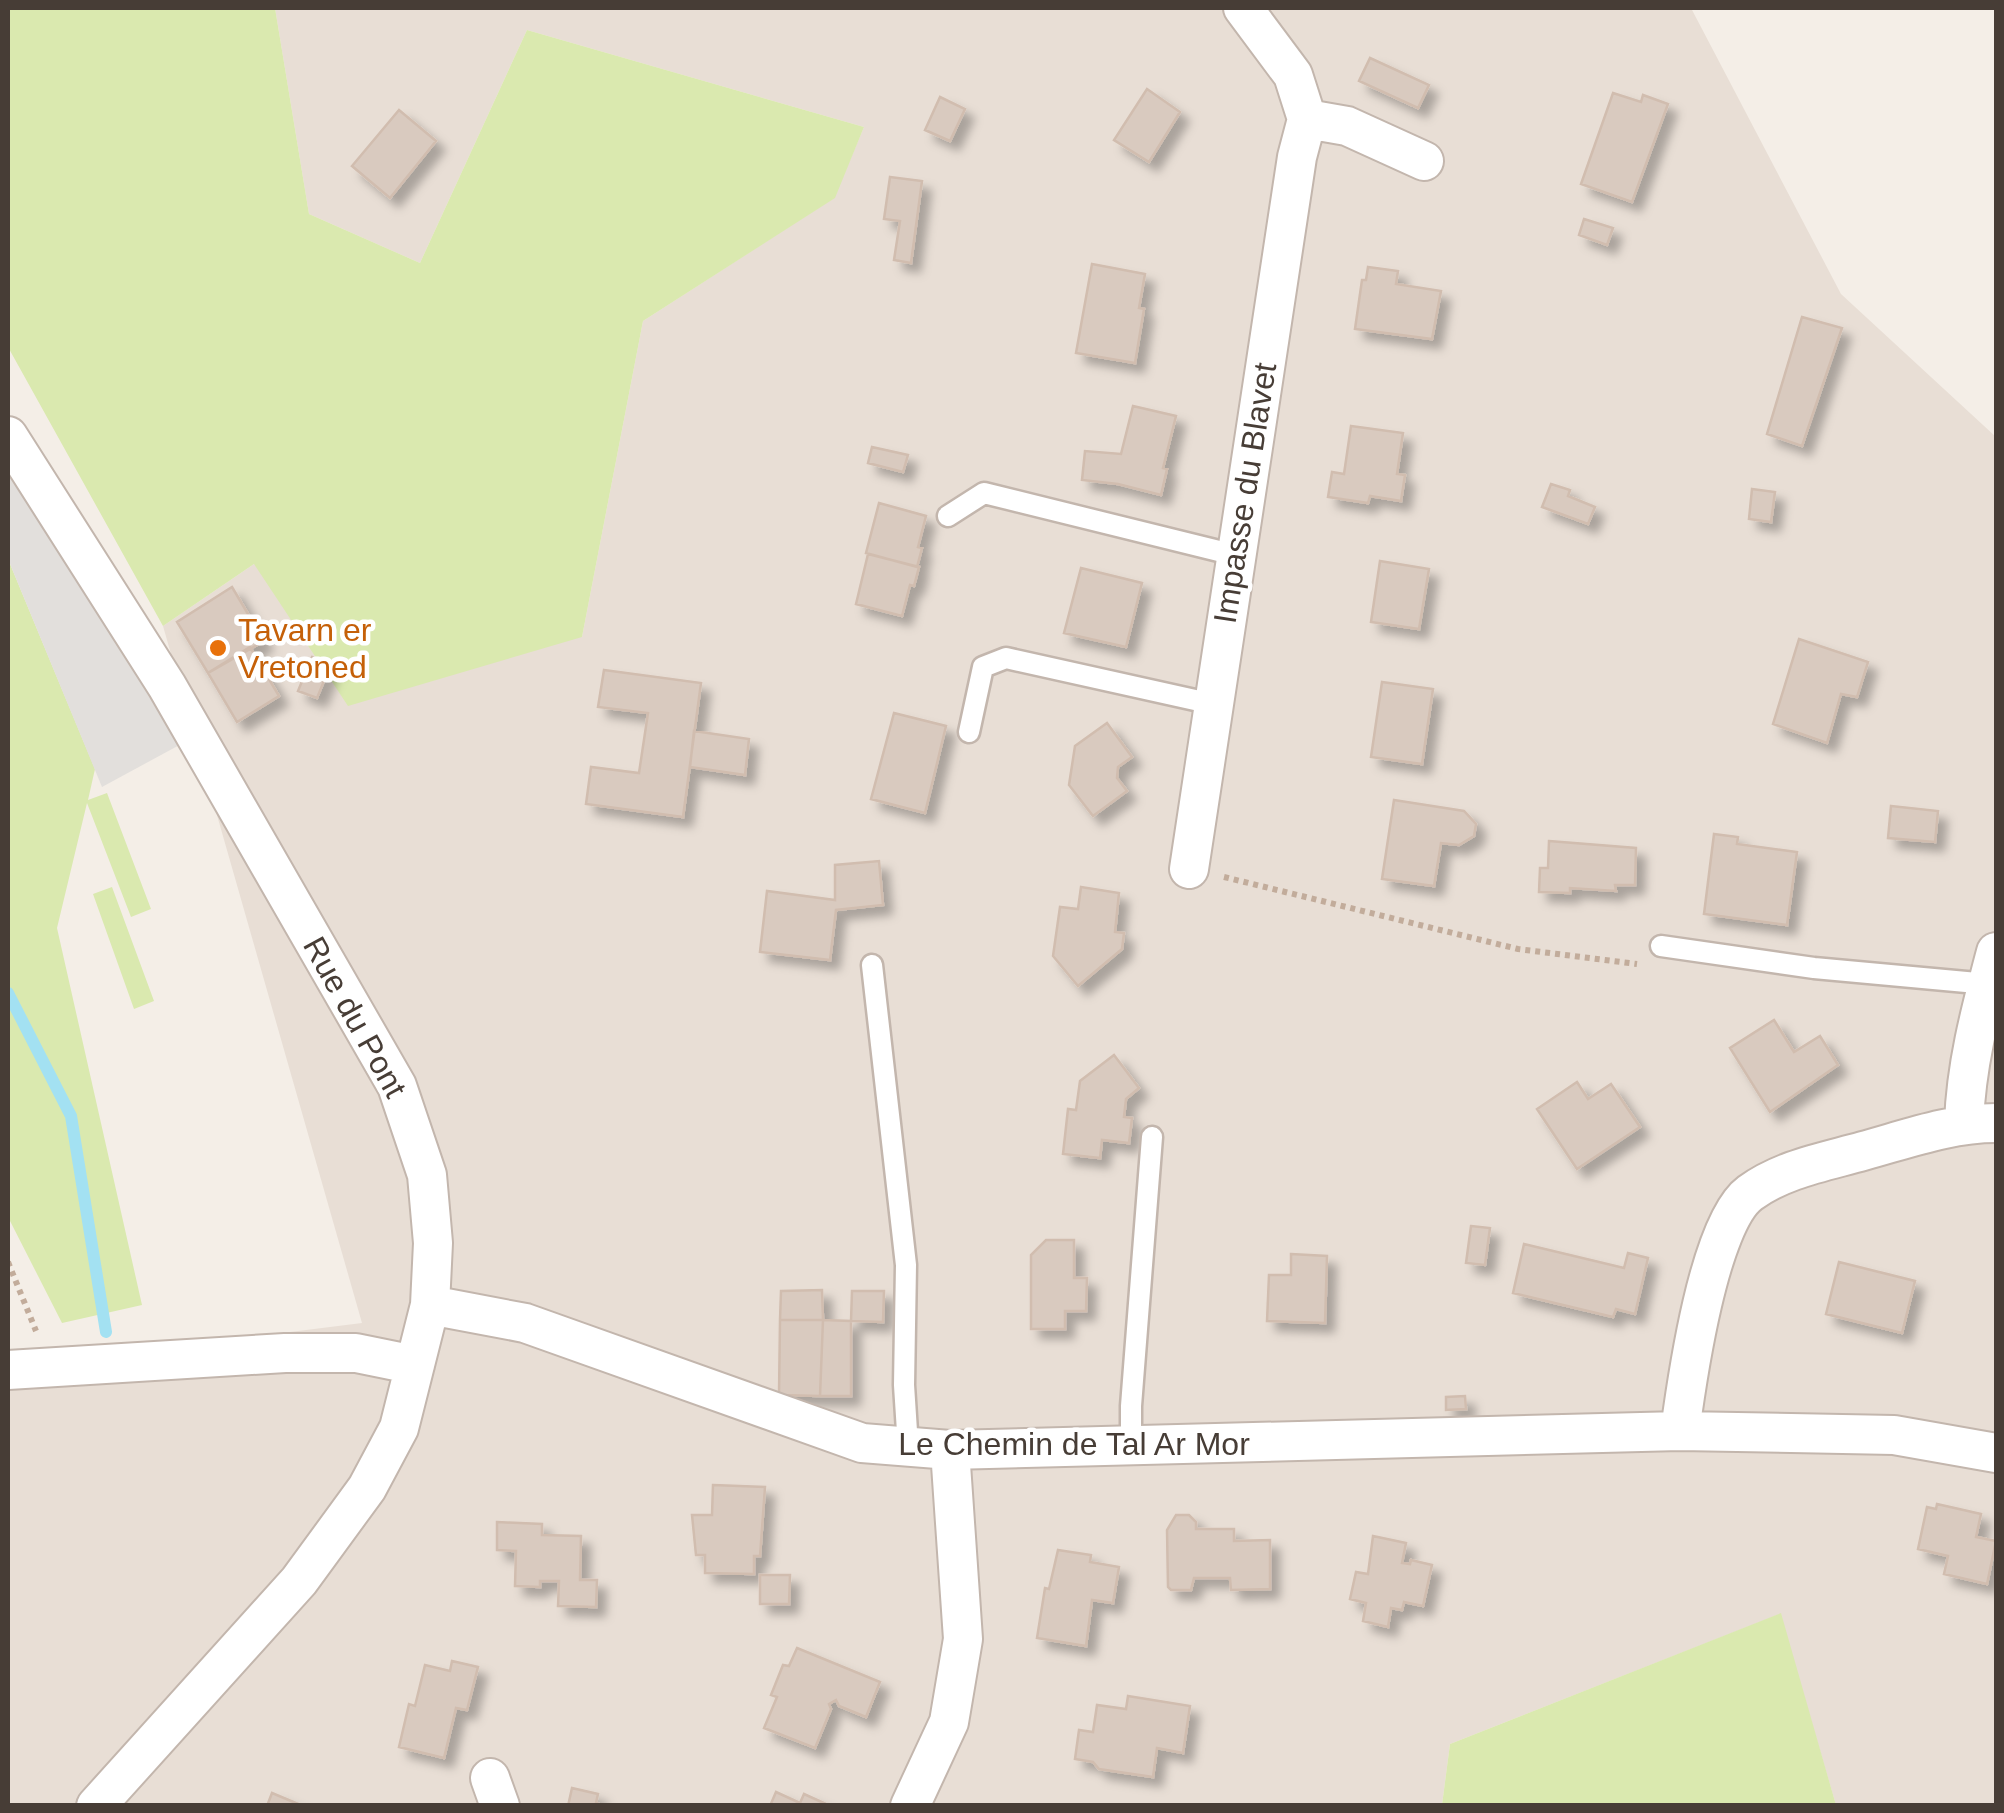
<svg xmlns="http://www.w3.org/2000/svg" width="2004" height="1813" font-family="Arial,sans-serif">
  <defs>
    <filter id="shadow"><feDropShadow dx="9" dy="9" stdDeviation="5" flood-color="#0004"/></filter>
  </defs>
  <rect width="100%" height="100%" fill="#f4eee7"/>
  <path fill="#e8ded5" d="M275,8h1416l150,286 155,143v1368h-160l-56,-191 -330,130 -8,61h-1434v-438l354,-44 -199,-697 91,-62 328,73 61,-316 191,-123 30,-71 -337,-97 -107,233 -111,-49z"/>
  <path fill="#dae9af" d="M8,8h267l34,206 111,49 107,-233 337,97 -29,71 -192,123 -61,316 -234,69 -94,-142 -91,62 -155,-279z
    M8,559l87,210 -7,31 19,-7 44,116 -20,8 -44,-114 -30,125 85,377 -80,18 -54,-106z
    M112,887l42,114 -20,8 -41,-115z
    M1781,1613l55,192h-394l8,-61z"/>
  <path fill="#e2dfdc" d="M8,456l188,280 -94,51 -94,-228z"/>
  <g fill="none" stroke-linecap="round" stroke-linejoin="round">
    <path stroke="#a3e1f2" stroke-width="12" d="M8,993l63,123 35,216"/>
  </g>
  <path fill="#d9cabf" stroke="#d1bdaf" stroke-width="2.5" filter="url(#shadow)" d="M1370,58l59,27 -11,23 -59,-27z
    M1147,89l33,23 -31,50 -35,-22z
    M1613,93l28,9 2,-7 25,9 -36,98 -51,-18z
    M940,97l25,12 -15,32 -25,-11z
    M399,110l37,31 -46,57 -38,-32z
    M890,177l32,4 -11,82 -17,-3 6,-39 -16,-2z
    M1584,219l29,9 -6,17 -28,-10z
    M1092,264l53,10 -6,34 5,1 -9,54 -59,-10z
    M1368,267l30,4 -2,13 45,7 -9,48 -77,-10 7,-49h4z
    M1802,317l40,11 -40,118 -35,-12z
    M1133,406l43,10 -13,52 4,1 -6,26 -43,-11 -36,-4 3,-29 36,3z
    M1351,426l52,7 -6,41 8,1 -4,26 -31,-5 -2,7 -40,-6 4,-25 12,2z
    M872,447l36,8 -5,17 -35,-9z
    M1551,484l19,6 -2,6 27,11 -7,17 -46,-17z
    M1752,489l23,3 -4,30 -22,-3z
    M879,503l47,13 -8,31 4,1 -5,19 -51,-14z
    M868,554l51,13 -5,19 -4,-1 -8,31 -46,-12z
    M1380,561l49,8 -10,60 -48,-7z
    M1081,568l61,15 -16,64 -62,-14z
    M232,587l32,54 -56,32 -31,-51z
    M1799,639l69,23 -11,35 -16,-3 -14,49 -54,-19z
    M250,647l29,49 -42,26 -29,-49z
    M312,657l19,7 -14,34 -19,-7z
    M604,670l97,13 -18,134 -97,-13 5,-37 48,6 9,-60 -50,-6z
    M1382,682l51,7 -11,75 -51,-7z
    M894,713l52,13 -21,87 -54,-14z
    M1107,723l25,34 -14,10 -1,11 10,13 -34,25 -24,-31 6,-39z
    M694,731l55,8 -4,36 -55,-8z
    M1394,800l70,11 12,13 -2,12 -15,9 -18,-2 -7,43 -52,-7z
    M1891,806l47,5 -3,31 -47,-4z
    M1714,834l24,3 -1,7 60,8 -10,73 -83,-11z
    M1549,841l87,7 -1,37h-20l1,6 -46,-3v5l-31,-1 1,-24h8z
    M879,861l4,44 -47,5 -6,50 -70,-8 7,-61 68,9v-35z
    M1081,887l38,6 -4,39 9,1 -2,16 -44,37 -25,-30 7,-49 18,2z
    M1774,1020l20,32 26,-16 18,29 -68,47 -40,-64z
    M1114,1055l25,33 -13,11 -2,18 8,1 -3,25 -27,-3 -2,18 -37,-4 5,-45 8,1 4,-29z
    M1577,1082l11,17 23,-15 29,43 -63,42 -40,-60z
    M1471,1226l19,2 -5,37 -19,-2z
    M1046,1240h28v38h13l-1,33h-21v18h-34v-74z
    M1524,1244l100,24 4,-15 20,5 -13,56 -19,-5 -3,8 -100,-24z
    M1291,1254l36,2 -2,67 -58,-2 2,-46h22z
    M1839,1262l76,19 -13,52 -76,-19z
    M822,1290l1,30h-43l1,-29z
    M852,1291h32l-1,31 -32,-1z
    M780,1320h43l-3,76 -41,-1z
    M823,1320l28,1v75h-31z
    M1465,1396l1,13 -20,1v-13z
    M713,1485l52,2 -5,69h-6v18l-49,-1v-18h-9l-4,-40h20z
    M1937,1504l44,10 -5,23 20,4 -9,43 -43,-10 4,-18 -30,-7 9,-42 9,2z
    M1176,1515h13l7,7v7h38v12l36,-1v49l-39,1 -1,-12h-36l-3,12h-20l-3,-3 -1,-57z
    M497,1522l45,2v11l39,1 -1,44h17l-1,27 -38,-1 1,-25h-19v6l-25,-1 1,-35 -19,-1z
    M1373,1536l33,7 -4,20 8,1 1,-4 21,5 -9,41 -19,-4 -2,8 -11,-2 -3,19 -25,-6 3,-18 -16,-4 6,-27 12,2z
    M1058,1550l33,5 -1,7 29,5 -6,36 -21,-3 -6,46 -49,-8 8,-50 4,1z
    M760,1575h30l-1,29h-29z
    M797,1648l83,34 -14,35 -27,-11 -3,-6 -7,4 2,5 -16,39 -51,-20 13,-31 -6,-2 12,-30 6,1z
    M452,1661l26,6 -11,43 -11,-2 -12,50 -45,-11 10,-43 6,2 10,-41 25,6z
    M1128,1696l62,10 -7,47 -26,-5 -4,29 -54,-8 -6,-7 -18,-3 4,-29 14,2 4,-27 29,4z
    M572,1788l26,6 -2,9 9,3h-37z
    M776,1792l24,11 4,-9 22,10 -56,2z
    M272,1793l31,13h-36z"/>
  <g fill="none" stroke-linecap="round" stroke-linejoin="round">
    <defs>
      <path id="lane" d="M948,516l36,-23 251,62
        M969,732l14,-65 23,-9 207,46
        M1661,946l153,22 174,16
        M872,965l34,300 -2,120 4,62
        M1131,1446v-40l21,-269"/>
      <path id="street" d="M1243,8l50,67 14,44
        M1307,119l40,7 77,35
        M8,436l159,250 230,400 30,89 6,68 -3,62 -31,123 -32,60 -68,93 -203,225
        M1189,869l108,-712 10,-38
        M1964,1123c2,-59 17,-114 32,-171
        M430,1305l95,18 337,120 88,7 730,-19 214,4 102,18
        M8,1370l277,-17h71l59,12
        M1680,1431c7,-52 29,-208 70,-238 33,-24 74,-31 113,-42 44,-12 87,-28 133,-28
        M490,1778l10,28
        M910,1806l39,-84 14,-83 -13,-189"/>
    </defs>
    <use href="#lane" stroke="#c3b6ad" stroke-width="25"/>
    <use href="#street" stroke="#c3b6ad" stroke-width="42"/>
    <path stroke="#c2ac9b" stroke-width="6" stroke-dasharray="5 5" stroke-linecap="butt" d="M1224,877l294,72 119,15
      M8,1262l28,69"/>
    <use href="#lane" stroke="#fff" stroke-width="20"/>
    <use href="#street" stroke="#fff" stroke-width="38"/>
  </g>
  <circle fill="#e8710a" stroke="#fff" stroke-width="4" cx="218" cy="648" r="10"/>
  <g text-anchor="middle" dominant-baseline="central" stroke-width="9" stroke-linejoin="round" paint-order="stroke">
    <g font-size="32" fill="#473d36" stroke="#fff">
      <text transform="translate(1245 493) rotate(-81)">Impasse du Blavet</text>
      <text transform="translate(355 1017) rotate(61)">Rue du Pont</text>
      <text x="1074" y="1444">Le Chemin de Tal Ar Mor</text>
    </g>
    <g font-size="32" fill="#c56008" stroke="#fff" text-anchor="start">
      <text x="238" y="630">Tavarn er<tspan x="238" dy="37">Vretoned</tspan></text>
    </g>
  </g>
  <rect width="2004" height="1813" fill="none" stroke="#473d36" stroke-width="20"/>
</svg>
